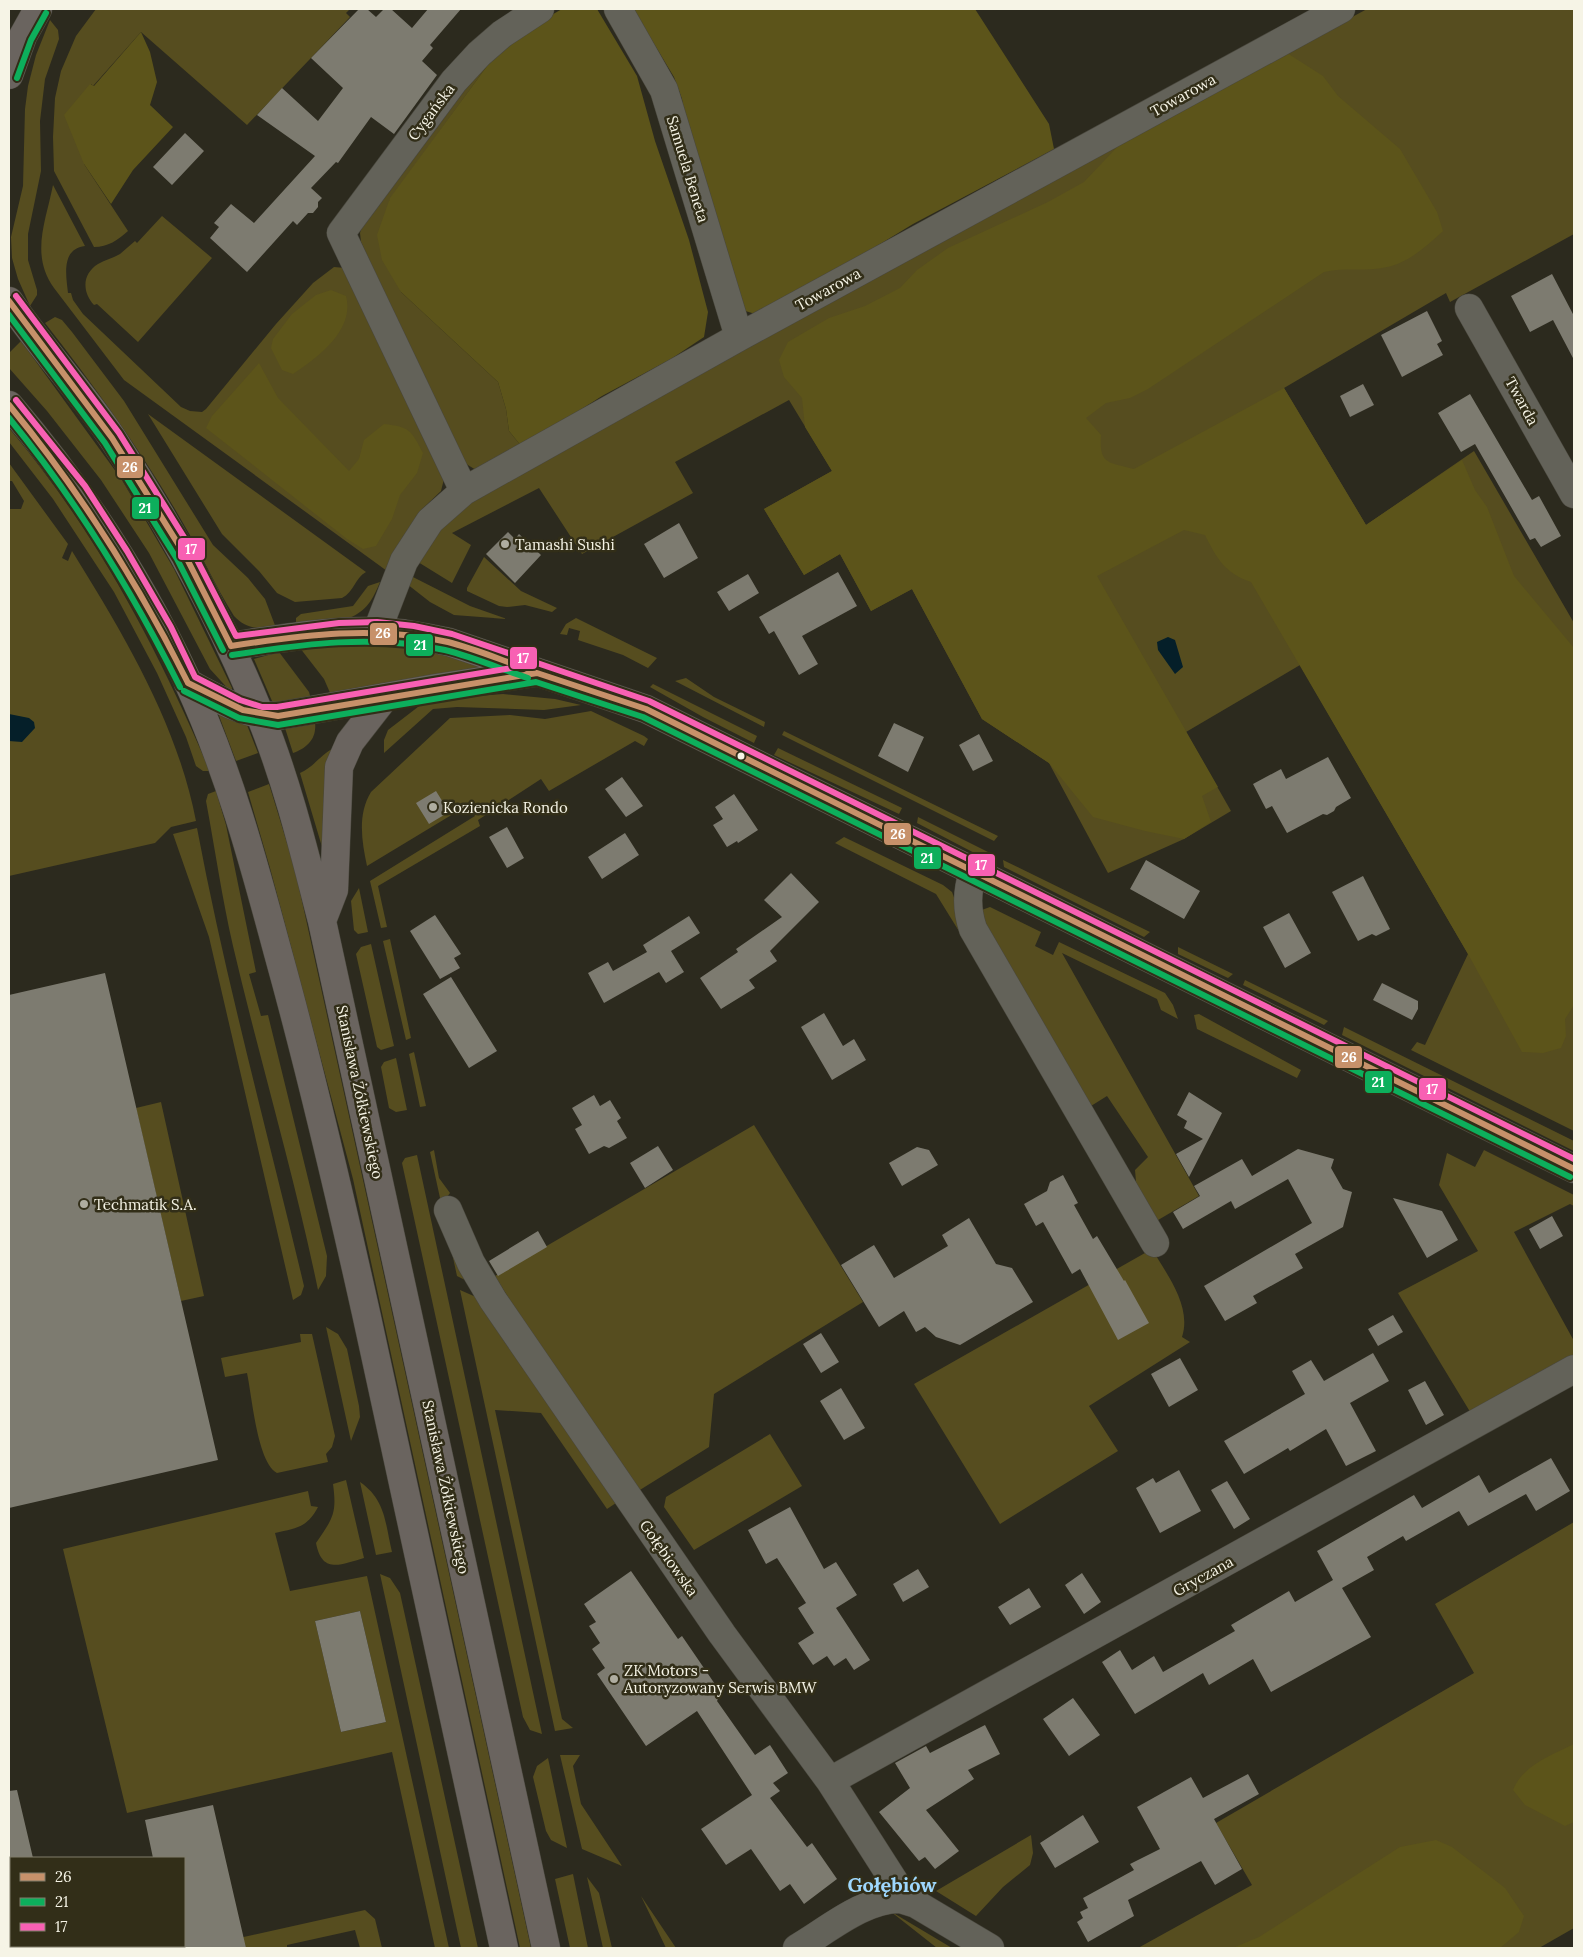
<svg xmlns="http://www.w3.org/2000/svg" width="1583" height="1957" font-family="Lora,serif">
  <rect width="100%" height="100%" fill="#2c2a1e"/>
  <path fill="#564d1f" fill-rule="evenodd" d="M96,9h254l-4,4 4,4 -103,108 -106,-93 -48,54 -2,-2 -7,80 44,67c-10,9 -20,16 -34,16l-40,-76 -1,-34 2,-39 6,-27 15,-35z
    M1367,9h207v225l-124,68 -4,-9 -162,95 82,137 108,-74 100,172v508l-163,-81 6,-8 8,3 43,-91 -168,-289 -114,67 45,79 -47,28 -76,34 -59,-110 -67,-44 -70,-130 -41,22 -31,-57 -36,21 -40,-66 68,-38 -43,-71 -114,62 18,31 -111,61 -43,-66 -87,45 19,12 -19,38 -34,-21 23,-42 339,-195z
    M50,20l8,10 1,9 -14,40 -5,42 1,50 -13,63v26l9,30v5l-7,11 -12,-27 -6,-21 -1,-21 12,-51 2,-77 3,-23 8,-31z
    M490,62l-101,139 12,91 97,90 8,27 3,22 13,16 -46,23 -13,-8 -5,-7 -97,-213 -1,-9 2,-7 101,-134z
    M53,185l32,61c-24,3 -19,29 -17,47h3l2,7 10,14 98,93 9,4 12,1 4,-3 70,-85 37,-41 21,-16 11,1 100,207 -4,16 -22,21 -32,59 -263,-191 -70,-92c-24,-33 -8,-67 -1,-103z
    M162,216l50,42 -74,84 -41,-38 -3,1c-12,-13 -12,-31 4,-41 7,-4 15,-6 22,-10 5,-4 10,-9 15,-13l2,2z
    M55,317l7,3 10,12 52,69 89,144 35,33 17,21 11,29c-17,1 -30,1 -42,-12 -19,-30 -33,-63 -51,-93 -40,-70 -88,-136 -138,-200z
    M21,341l101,139 52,89 58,119 -1,4 -21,-23 -61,-116 -48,-73 -54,-69 -38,-43v-15z
    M148,414l218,158c-11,6 -12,20 -24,26l-47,4 -18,-9 -18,-22 -37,-37z
    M9,428c89,106 147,218 201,343h-7l-7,-5 -10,-29 -29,-64 -43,-81 -61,-93 -44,-57z
    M9,463l59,81 -6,14 6,3 4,-10c52,84 105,172 124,270l-25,6 -16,16 -146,33v-367h12l3,-8 -12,-20h-3z
    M484,557l37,34 36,17 -5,4 -27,-7 -18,2 -8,-1 -32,-15v-3z
    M409,575l61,31 37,13 -53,-4 -24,-13 -23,-18z
    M380,582c-7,17 -13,29 -31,36l-53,6v-6l5,-4 52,-8 15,-20z
    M576,618l81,40 -9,10 -25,-13 -45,-15 2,-9 -11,-3 -2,7 -7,-1 6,-10z
    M365,643l66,7 95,24 -195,21 -7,-16 -24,-31z
    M279,652l30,40 2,7 -36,5 -3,-3 -18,-42z
    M686,678l28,19 51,25 -1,5 -89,-46z
    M653,684l104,52 -3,7 -51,-26 -53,-30z
    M503,694l52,5 26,6 -37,5 -87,-3 -24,2 -49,44v-13l4,-10 39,-30z
    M591,711l53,25 4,3 -4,7 -9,-5 -86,50 -8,-12 -63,41 2,6 -102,60 9,41 -6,1 -11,-47 105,-65 -7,-11 -101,61c-5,-24 -10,-51 4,-74l79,-74 60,-3 35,4z
    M218,713l29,12 11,28 -22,8z
    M315,722c2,17 -8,26 -22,31l-8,-25z
    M784,731l214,105 -4,5 -212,-106z
    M334,748l-6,119 -28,-94c14,-6 21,-19 34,-25z
    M778,748l124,60 -3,6 -125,-59z
    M269,784l26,85 236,1079h-11l-167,-769 -83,-311 -22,-76z
    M216,791l10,34 30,147 -7,2 12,42 7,-1 59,241 -1,20 -8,14c-24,-116 -58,-229 -85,-344 -11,-48 -18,-97 -27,-145l2,-7z
    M918,817l72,36 -6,5 -67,-35z
    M197,828c29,154 71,306 107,458l-3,9 -8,5 -84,-363 -36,-103z
    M844,837l99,48 9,7 26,70 -42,-68 -101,-51z
    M1003,860l147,72 -6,5 -140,-70z
    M359,888l9,44 -10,2 -4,-4 -3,-29z
    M990,907l51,25 -6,14 18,9 6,-13 106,51 8,12 5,14 -17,-9 -4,-11 -95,-46 137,243 -46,27 -16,-30 -2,-23 13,-13 -41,-61 -16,10 -113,-183 1,-12z
    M390,939l21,99 -5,2 -23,-99z
    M371,944l23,102 -13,4 -4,-3 -21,-93 5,-7z
    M1178,947l55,27 -5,4 -50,-24z
    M1245,980l83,41 -4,4 -81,-40z
    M1199,1014l102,56 -4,8 -100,-49 -3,-14z
    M1344,1027l230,114v10l-232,-116z
    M414,1052l12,54 -6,1 -11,-53z
    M396,1058l11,52 -11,2 -7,-4 -8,-41 3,-5z
    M161,1102l43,194 -23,5 -45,-193z
    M754,1125l109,177 -149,92 -5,53 -74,46 -87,-131 -53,-86z
    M434,1150l5,28 11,15 -6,8 31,84 -18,-9 -27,-124z
    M1484,1150l90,45v11l-4,-2 -56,28 60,109v19l-102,55 -74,-122 80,-42 -39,-66 8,-32 28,14z
    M417,1155l125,579 -12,-4 -7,-13 -121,-554 3,-5z
    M1152,1249c15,26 40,57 30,88l8,5 -101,64 29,45 -118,73 -86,-140z
    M460,1290l16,7 143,204 -12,8 -66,-96 -46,-3 67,309 11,9 -18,3z
    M326,1327l12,7 9,15 12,57 1,11 -9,24z
    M300,1334h12l23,102 -3,11 -6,7 2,8 -51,11c-20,-11 -25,-77 -30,-100l-22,4 -4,-19 80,-16z
    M770,1434l32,52 -108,64 -30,-43 2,-10z
    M346,1480l18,78c-24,7 -42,16 -48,-15 17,-25 21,-29 17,-59z
    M360,1482c26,18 25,41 32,70l-16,3z
    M308,1491l3,15 7,1c-11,21 -22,21 -43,26l15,58 77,-15 82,372h-14l-43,-196 -265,61 -64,-264zM360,1611l26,111 -45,10 -26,-111z
    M1574,1522v406l-35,20h-401l114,-63 -36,-62 258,-150 -39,-69z
    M380,1574l10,4 10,15 78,355h-17z
    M560,1755h20l-7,11 8,38 41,62 -40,-17z
    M548,1758l19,90 -16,-8 -5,-9 -13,-54 4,-11z
    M1031,1835l2,18 -3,12 -27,22 -27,29 -40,-25z
    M573,1874l15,74h-18l-15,-69z
    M587,1877l12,16 13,55h-9z
    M641,1896l35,52h-10z
    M365,1910l10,9 7,29h-22l-5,-18 -68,15v3h-93z
    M890,1911l62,37h-15z"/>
  <path fill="#5c541a" d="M562,9h35l40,67 18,65 34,99 19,72 -4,25 -33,22 -69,37 -80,51 -13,-16 -3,-22 -8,-27 -97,-90 -19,-32 -5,-25 13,-37 100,-136 44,-37z
    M633,9h342l74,115 5,25 -141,75 -151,92 -20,-6 -55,-176 -5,-35 -8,-22z
    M141,32l9,20 7,30 -7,23 23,22 -40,43 -22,34 -27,-40 -20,-49 26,-31 4,2z
    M1287,53l36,23 15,20 62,53 37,63 6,19c-16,15 -35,32 -56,36 -21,5 -42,0 -63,5l-176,117 -18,9 -24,5 -20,15 15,17c-2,30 7,27 33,34l150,-81 82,137 96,-65 13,30 12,17 27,69 60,72v357l-9,14 1,17 -5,12 -18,5 -21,-1 -54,-98 -217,-372c-26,-9 -34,-23 -46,-47l-21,-5 -87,46 121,211 -16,9 9,26 -27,17 -39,-8 -52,-14 -44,-54 -67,-44 -70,-130 -41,22 -31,-57 -36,21 -40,-66 68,-38 -27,-44 -3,-29 -18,-21 -5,-17 9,-18 41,-24 36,-12 35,-18 17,-18 31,-22 100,-46 36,-20 38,-40z
    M331,290l15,6c9,34 -28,61 -53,78l-11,-4 -11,-22 2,-9 19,-25 24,-19z
    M259,363l19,35 71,73 10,-12 5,-19 20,-16c26,3 27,6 39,29l-6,20 -17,22 -8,24 -16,27 -13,3 -16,-10 -141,-111 6,-12z
    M1574,1744v78l-9,4 -40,-21 -12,-15c10,-25 39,-35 61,-46z
    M1436,1840l16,7 53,41 19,28 -5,16 -19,16h-267l26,-11 141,-90z"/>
  <path fill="#051f29" d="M1168,637l7,3 8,27 -8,7 -17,-24 -1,-8z
    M9,714l20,4 5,4 1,6 -13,14 -13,-1z"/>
  <path fill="#7d7b70" d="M359,9h8l9,8 8,-8h7l21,19 16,-19h33l-31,36 3,3 -11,13 15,14 -43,59 -23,-17 -33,46 -2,-1 -25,26 11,10 -4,4v5l-5,6h-5l-11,12 -4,-4 -46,51 -37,-34 9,-11 -5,-4 17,-19 23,19 61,-67 -58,-41 25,-27 36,33 25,-33 -32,-30z
    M185,133l19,18 -32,34 -19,-18z
    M1552,274l22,42v44l-21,-40 -23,12 -19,-36z
    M1427,311l15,30 -5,3 6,11 -41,22 -21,-42z
    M1363,384l11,21 -24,12 -10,-21z
    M1470,394l62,106 7,-4 22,40 -20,11 -6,-9 -5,2 -55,-96 -14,8 -23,-39z
    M679,523l19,35 -34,20 -20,-34z
    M508,532l7,7 4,-5 22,21 -26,28 -29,-29z
    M838,572l19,34 -55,30 16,28 -19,11 -25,-44 -5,3 -10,-17z
    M748,574l11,19 -30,18 -12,-19z
    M894,723l30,14 -16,35 -30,-16z
    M979,734l14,27 -20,10 -14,-26z
    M1328,757l23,41 -15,9 -2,4 -7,4 -4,-1 -36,19 -15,-27 -6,3 -13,-25 28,-15 5,10z
    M622,777l21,29 -17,11 -21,-28z
    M436,791l13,21 -20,12 -13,-21z
    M734,794l24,36 -20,13 -1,-2 -10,6 -14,-22 10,-6 -8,-12z
    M507,827l17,31 -17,10 -18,-31z
    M625,833l14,22 -37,24 -14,-22z
    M1146,860l54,31 -16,28 -54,-30z
    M791,873l28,29 -49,49 7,10 -28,19 6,8 -34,21 -21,-31 38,-26 -2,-3 46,-32 -18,-17z
    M1363,876l27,53 -14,7 -4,-2 -14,7 -26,-49z
    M1289,913l22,40 -26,15 -22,-41z
    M435,915l26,39 -7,4 6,10 -20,11 -30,-48z
    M689,916l11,17 -29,18 13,21 -18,11 -7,-11 -55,31 -16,-30 20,-11 5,9 34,-19 -4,-7z
    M105,973l113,487 -209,48v-513z
    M451,977l46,74 -28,17 -46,-74z
    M1382,983l36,18v8l-6,11 -39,-20z
    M824,1013l19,33 11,-7 12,21 -34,20 -31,-53z
    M1189,1092l33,21 -33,64 -13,-23 27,-15 -19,-11 3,-7 -10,-6z
    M594,1095l6,11 10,-6 11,18 -4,3 10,17 -18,10 -5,-2 -15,8 -14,-25 7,-4 -10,-17z
    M658,1146l15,24 -28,18 -15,-25z
    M917,1147l12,3 9,15 -36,21 -13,-23z
    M1298,1149l36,10 -3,9 12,21 9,3 -9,35 -48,27 8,14 -50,28 4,7 -32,18 -21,-35 108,-63 -24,-44 -53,30 -4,-8 -48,28 -10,-17 27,-16 -6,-10 48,-27 10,17z
    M1063,1175l15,28 -4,2 19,34 4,-3 27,45 1,-1 24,43 -31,17 -38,-71 -8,5 -29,-52 -7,4 -12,-22 23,-13 3,-9z
    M1393,1198l49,13 16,29 -31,18z
    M1552,1216l11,20 -23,13 -11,-20z
    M969,1218l27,46 16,4 21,34 -73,43 -24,-8 -11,-10 -9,5 -12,-21 -25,16 -38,-62 33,-20 20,33 54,-32 -6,-11z
    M538,1231l9,16 -49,29 -9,-15z
    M1393,1315l10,17 -25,14 -10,-17z
    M821,1333l18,29 -18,11 -18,-29z
    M1373,1353l16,28 -39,22 26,48 -30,15 -20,-37 -36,22 -2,-3 -44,26 -20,-33 81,-47 -13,-23 19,-11 13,21z
    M1180,1358l18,32 -29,17 -18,-33z
    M1425,1381l19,34 -18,10 -18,-35z
    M841,1388l24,40 -21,12 -24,-39z
    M1551,1458l19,33 -34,20 -10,-17 -58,32 -9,-15 -53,30 -3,-5 -36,21 7,13 -32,18 29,49 -100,55 -18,-33 -44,26 -6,-12 -68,41 -33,-52 18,-12 12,20 22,-14 9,16 72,-41 -4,-6 58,-34 6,11 38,-22 -16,-29 97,-56 8,13 57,-33 10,18z
    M1179,1470l22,41 -41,22 -24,-45 17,-10 3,5z
    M1227,1481l23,38 -16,10 -23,-39z
    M790,1507l34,62 12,-7 21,33 -21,13 34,52 -16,10 -8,-12 -12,8 -7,-10 -14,9 -15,-22 16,-10 -16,-25 8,-5 -29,-45 -11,6 -18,-34z
    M918,1569l11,18 -26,15 -10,-18z
    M631,1571l47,68 4,-3 24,35 15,22 -4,8 38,54 15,-10 18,28 -15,10 7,8 -10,7 37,49 5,-4 25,36 -33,25 -14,-20 -10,7 -29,-42 -25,16 -25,-36 51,-34 -55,-84 -51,35 -49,-72 8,-6 -13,-19 8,-6 -11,-17 7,-4 -12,-18z
    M1082,1573l19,29 -17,12 -19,-29z
    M1029,1588l12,19 -31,18 -12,-18z
    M360,1611l26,111 -45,10 -26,-111z
    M1073,1698l27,37 -31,21 -26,-37z
    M985,1725l15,29 -32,16 6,9 -48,31 33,41 -24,18 -10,-12 -6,4 -40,-49 31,-24 -15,-25 31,-17 4,7z
    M1248,1774l11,20 -45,25 28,50 -27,16 -14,-24 -73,39 6,16 -46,26 -11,-20 6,-4 -3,-6 8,-4 -5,-10 51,-28 -4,-6 30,-15 -23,-42 54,-30 12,21z
    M17,1790l16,68h-24v-67z
    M213,1805l33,143h-62v-90h-31l-8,-38z
    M1083,1815l16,27 -44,26 -15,-25z"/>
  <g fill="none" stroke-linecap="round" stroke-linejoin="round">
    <defs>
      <path id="minor" d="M618,9l46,81 75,247
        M1469,308l105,186
        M464,491l-123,-258 113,-152 25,-27 23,-20 38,-25
        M377,631l27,-70 26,-40 34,-30 275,-154 602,-328
        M973,871c-6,21 -7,37 0,58l182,314
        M448,1210l23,53 22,37 229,334 108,147 64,100 6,18 16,5 74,44
        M830,1781l744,-412
        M797,1948c31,-18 66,-49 103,-49"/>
      <path id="major" d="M9,75l14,-39 15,-27
        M9,301c33,48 72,90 104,138 58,88 108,179 147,276 27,66 44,136 62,206l224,1027
        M9,405c71,83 132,176 178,275 41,88 66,180 91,273 33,119 61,239 88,360 47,212 92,424 138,635
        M231,646c47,-7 97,-16 145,-15 25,1 49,6 73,11l197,67 928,460
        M188,683c29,15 57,33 90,33l158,-28 97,-15
        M322,921l12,-31 5,-123 11,-25 35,-45"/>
    </defs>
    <use href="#minor" stroke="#49473d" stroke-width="29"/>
    <use href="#major" stroke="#49473d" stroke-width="29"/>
    <use href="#minor" stroke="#636259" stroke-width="28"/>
    <use href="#major" stroke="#6a645f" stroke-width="28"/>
    <defs>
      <path id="bus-1" d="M9,301l103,137 73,117 46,91
        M9,405c71,86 129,178 179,278
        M231,646c72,-11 145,-21 217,-4 28,7 55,19 83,28
        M188,683l55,27 35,6 259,-43 109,36 928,460"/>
      <path id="bus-2" d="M17,78l14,-38 15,-27
        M9,315l96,128 72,116 46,91
        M9,418c68,83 123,173 171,269
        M232,655c71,-11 142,-21 213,-5 28,7 56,19 83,28
        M184,691l55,27 39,7 258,-43 107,35 927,460"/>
      <path id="bus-3" d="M16,296l103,137 73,117 44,86 103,-13 38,-1 37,4 38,8 197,67 925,458
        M16,400l69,86 42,65 44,76 24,50 45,23 22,7h15l252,-42"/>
    </defs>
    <use href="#bus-1" stroke="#322e18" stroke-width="10"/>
    <use href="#bus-2" stroke="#322e18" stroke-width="10"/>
    <use href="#bus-3" stroke="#322e18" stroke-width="10"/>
    <use href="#bus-1" stroke="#c7916a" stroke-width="6"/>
    <use href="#bus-2" stroke="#0daf5c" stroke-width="6"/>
    <use href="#bus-3" stroke="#f860b3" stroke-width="6"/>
  </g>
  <g fill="#afada0" stroke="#322e18" stroke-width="2">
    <circle cx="505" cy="544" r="5"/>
    <circle cx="433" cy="807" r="5"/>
    <circle cx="84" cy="1204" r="5"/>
    <circle cx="614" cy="1679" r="5"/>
  </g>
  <circle fill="#f6f4e6" stroke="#322e18" stroke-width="2" cx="741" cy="756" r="4.5"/>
  <g text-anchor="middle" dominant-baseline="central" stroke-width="5" stroke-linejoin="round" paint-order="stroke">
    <g font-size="15" fill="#f6f4e6" stroke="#322e18">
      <text transform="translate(1183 95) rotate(-29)">Towarowa</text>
      <text transform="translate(431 112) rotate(-53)">Cygańska</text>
      <text transform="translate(688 169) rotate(73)">Samuela Beneta</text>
      <text transform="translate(828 289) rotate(-29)">Towarowa</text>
      <text transform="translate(1522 401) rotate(61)">Twarda</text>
      <text transform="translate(360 1092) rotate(78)">Stanisława Żółkiewskiego</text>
      <text transform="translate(446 1487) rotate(78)">Stanisława Żółkiewskiego</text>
      <text transform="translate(669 1558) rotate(55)">Gołębiowska</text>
      <text transform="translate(1203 1576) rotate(-29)">Gryczana</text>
    </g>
    <g font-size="15" fill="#f6f4e6" stroke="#322e18" text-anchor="start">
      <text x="515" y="544">Tamashi Sushi</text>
      <text x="443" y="807">Kozienicka Rondo</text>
      <text x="94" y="1204">Techmatik S.A.</text>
      <text x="624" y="1670">ZK Motors -<tspan x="624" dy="17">Autoryzowany Serwis BMW</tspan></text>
    </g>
    <g font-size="20" font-weight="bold" fill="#9ed7fd" stroke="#322e18">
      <text x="892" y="1884">Gołębiów</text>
    </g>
  </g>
  <g stroke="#322e18" stroke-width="2">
    <rect x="116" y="455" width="28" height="24" rx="5" fill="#c7916a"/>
    <rect x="131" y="496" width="29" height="24" rx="5" fill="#0daf5c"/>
    <rect x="177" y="537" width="29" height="24" rx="5" fill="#f860b3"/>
    <rect x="369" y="622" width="29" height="24" rx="5" fill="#c7916a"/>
    <rect x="405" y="633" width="29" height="24" rx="5" fill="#0daf5c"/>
    <rect x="509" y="646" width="29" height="24" rx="5" fill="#f860b3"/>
    <rect x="883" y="822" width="29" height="24" rx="5" fill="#c7916a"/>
    <rect x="913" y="846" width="29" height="24" rx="5" fill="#0daf5c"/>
    <rect x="967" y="853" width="29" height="24" rx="5" fill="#f860b3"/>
    <rect x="1334" y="1045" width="29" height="24" rx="5" fill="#c7916a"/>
    <rect x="1364" y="1070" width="29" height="24" rx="5" fill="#0daf5c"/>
    <rect x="1418" y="1077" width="29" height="24" rx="5" fill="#f860b3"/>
  </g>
  <g font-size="14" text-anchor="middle" font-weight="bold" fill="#fff">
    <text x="130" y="472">26</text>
    <text x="145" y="513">21</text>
    <text x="191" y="554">17</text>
    <text x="383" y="638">26</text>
    <text x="420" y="650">21</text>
    <text x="523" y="663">17</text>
    <text x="898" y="839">26</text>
    <text x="927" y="863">21</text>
    <text x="981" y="870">17</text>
    <text x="1349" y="1062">26</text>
    <text x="1378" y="1087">21</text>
    <text x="1432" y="1094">17</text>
  </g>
  <rect width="1583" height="1957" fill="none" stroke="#f6f4e6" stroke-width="20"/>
  <rect x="10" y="1857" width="175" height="90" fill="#322e18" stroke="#807d6a"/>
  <rect x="20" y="1873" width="25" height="8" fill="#c7916a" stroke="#807d6a"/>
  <text x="55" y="1882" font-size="15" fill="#f6f4e6">26</text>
  <rect x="20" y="1898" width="25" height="8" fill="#0daf5c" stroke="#807d6a"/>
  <text x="55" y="1907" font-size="15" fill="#f6f4e6">21</text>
  <rect x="20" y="1923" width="25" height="8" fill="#f860b3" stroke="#807d6a"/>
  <text x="55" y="1932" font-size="15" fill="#f6f4e6">17</text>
</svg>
